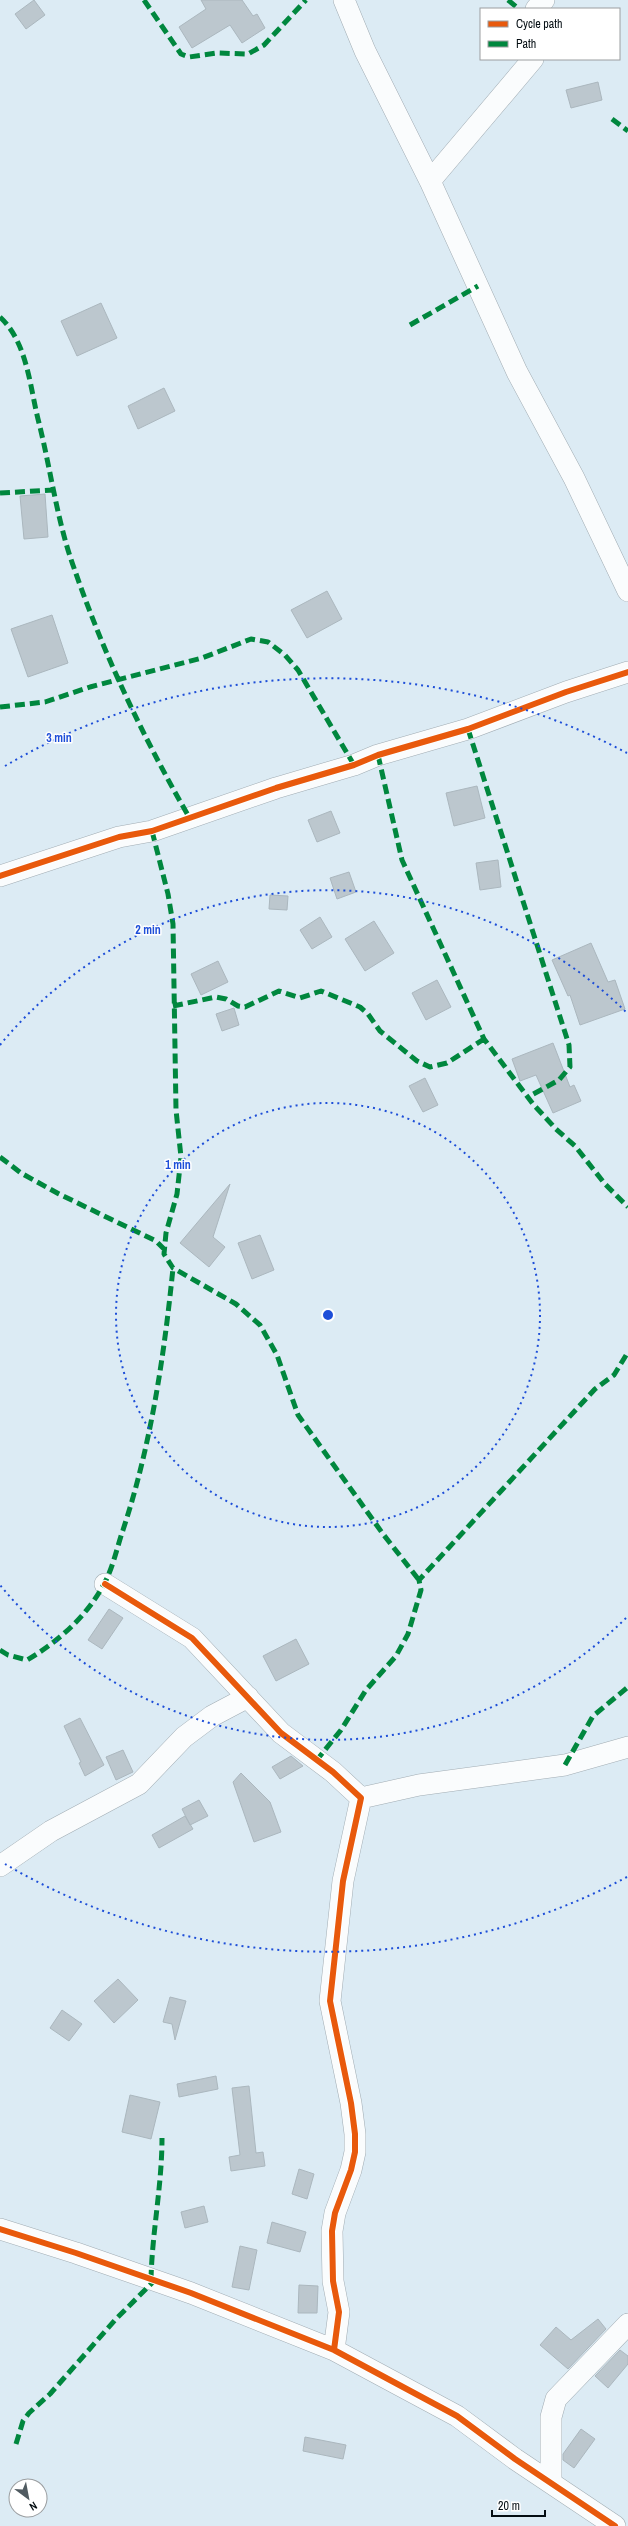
<svg xmlns="http://www.w3.org/2000/svg" width="628" height="2526" font-family="'Archivo Narrow',sans-serif">
  <rect width="100%" height="100%" fill="#dcebf4"/>
  <path fill="#bcc7ce" stroke="#abb7be" d="M34,0l11,15 -19,14 -11,-15z
    M201,0h41l11,16 4,-2 8,14 -23,15 -12,-18 -38,23 -13,-21 27,-18z
    M598,82l4,18 -31,8 -5,-18z
    M101,303l16,35 -40,18 -16,-35z
    M164,388l11,23 -37,18 -10,-23z
    M45,494l3,43 -24,2 -4,-43z
    M327,591l15,28 -35,19 -16,-28z
    M52,615l16,48 -40,14 -17,-48z
    M477,786l8,32 -31,8 -8,-33z
    M331,811l9,22 -23,9 -9,-22z
    M498,860l3,27 -21,3 -4,-27z
    M349,872l7,20 -19,7 -7,-21z
    M270,895l18,1 -1,14 -18,-1z
    M320,917l12,20 -20,12 -12,-19z
    M374,921l20,32 -29,18 -20,-32z
    M591,943l17,39 7,-2 10,29 -45,16 -10,-30 -2,1 -16,-36z
    M218,961l10,21 -27,13 -10,-21z
    M437,980l14,27 -25,13 -14,-27z
    M234,1008l5,17 -17,6 -6,-17z
    M553,1043l17,44 4,-2 7,16 -28,12 -17,-38 -16,6 -8,-22z
    M425,1078l13,27 -15,7 -14,-26z
    M230,1184l-17,53 12,10 -16,20 -29,-24z
    M260,1235l14,35 -22,9 -14,-36z
    M109,1609l14,9 -21,31 -14,-9z
    M296,1639l13,25 -33,17 -13,-25z
    M80,1718l24,47 -19,11 -6,-13 2,-1 -17,-36z
    M123,1750l10,22 -17,8 -10,-23z
    M291,1756l12,10 -23,13 -8,-12z
    M241,1773l29,29 11,30 -27,10 -21,-60z
    M199,1800l9,16 -18,9 -8,-16z
    M185,1816l8,13 -34,19 -7,-13z
    M118,1979l20,21 -24,23 -20,-22z
    M170,1997l16,4 -11,39 -3,-16 -9,-2z
    M62,2010l20,14 -13,17 -19,-13z
    M216,2076l2,13 -39,8 -2,-13z
    M249,2086l7,67 7,-1 2,14 -34,5 -2,-14 11,-2 -8,-67z
    M130,2095l30,7 -9,37 -29,-7z
    M299,2169l15,5 -7,25 -15,-5z
    M204,2206l4,16 -23,6 -4,-16z
    M272,2222l34,10 -6,20 -33,-9z
    M240,2246l17,4 -8,40 -17,-3z
    M299,2285l19,1 -1,27h-19z
    M598,2319l8,10 -38,40 -28,-24 16,-18 15,13z
    M620,2350l8,6v8l-20,24 -13,-12z
    M581,2429l14,10 -21,29 -11,-8v-6z
    M305,2437l41,8 -3,14 -40,-8z"/>
  <g fill="none" stroke-linecap="round" stroke-linejoin="round">
    <defs>
      <path id="minor" d="M344,0l21,51 65,130 87,191 57,106 54,113
        M536,9l8,-9
        M430,181l103,-122
        M0,876l119,-39 33,-6 124,-43 78,-23 24,-10 90,-26 98,-37 62,-20
        M105,1584l87,54 89,95 52,39 28,26 -18,83 -13,120 21,102 4,31v18l-4,18 -16,43 -3,18 1,50 6,31 -5,38
        M361,1798l58,-13 146,-20 63,-18
        M0,1866l51,-35 88,-47 45,-47 28,-21 36,-19
        M0,2229l76,24 115,40 143,57 123,66 58,43 100,67
        M551,2483v-66l5,-18 72,-75"/>
    </defs>
    <use href="#minor" stroke="#a1acb3" stroke-width="22"/>
    <use href="#minor" stroke="#fafcfd" stroke-width="21"/>
    <path stroke="#00873e" stroke-width="5" stroke-dasharray="10 5" stroke-linecap="butt" d="M144,0l37,54 8,3 28,-4 31,1 16,-9 42,-45
      M508,0l11,9
      M612,119l16,12
      M0,317c28,26 30,72 39,106 12,48 18,98 35,145 30,87 69,169 115,249
      M410,325l68,-39
      M0,493l53,-3
      M0,707l45,-5 45,-15 112,-29 49,-19 17,3 17,13 13,15 56,95
      M468,729l101,316 1,22 -11,13 -31,17
      M378,755l24,105 82,179 49,65 23,25 19,17 30,38 23,23
      M152,831l16,63 5,30 3,186 5,47 -4,37 -11,39 -2,21 9,14 63,36 24,21 17,30 21,60 85,119 36,46
      M173,1006l43,-9 10,2 12,7 7,1 34,-16 21,7 21,-7 39,16 8,7 12,17 37,30 13,6 17,-4 37,-24
      M0,1157l21,16 38,21 97,47 9,9
      M0,1650l8,5 19,5c31,-18 60,-44 77,-76 9,-16 13,-37 19,-54 28,-85 41,-173 50,-262
      M316,1761l25,-31 25,-40 30,-34 12,-22 13,-44 -2,-10 176,-191 19,-14 14,-23
      M565,1765l28,-49 35,-29
      M151,2280c1,-48 11,-94 11,-142
      M16,2444l7,-23 6,-8 21,-19 66,-75 38,-38"/>
    <defs>
      <path id="cycleway" d="M0,876l119,-39 33,-6 124,-43 78,-23 24,-10 90,-26 98,-37 62,-20
        M105,1584l87,54 89,95 52,39 28,26 -18,83 -13,120 21,102 4,31v18l-4,18 -16,43 -3,18 1,50 6,31 -5,38
        M0,2229l76,24 115,40 143,57 123,66 58,43 100,67"/>
    </defs>
    <use href="#cycleway" stroke="#fff" stroke-width="8"/>
    <use href="#cycleway" stroke="#e8590c" stroke-width="6"/>
  </g>
  <g fill="none" stroke="#1d4ed8" stroke-width="2" stroke-dasharray="2 4">
    <circle cx="328" cy="1315" r="212"/>
    <path d="M626 1618A425 425 0 0 1 0 1585M0 1045A425 425 0 0 1 626 1012"/>
    <path d="M627 1877A637 637 0 0 1 5 1864M5 766A637 637 0 0 1 627 753"/>
  </g>
  <circle cx="328" cy="1315" r="6" fill="#1d4ed8" stroke="#fff" stroke-width="2"/>
  <g font-size="12" text-anchor="middle" font-weight="bold" fill="#1d4ed8" stroke="#fff" stroke-width="3" stroke-linejoin="round" paint-order="stroke">
    <text x="59" y="742">3 min</text>
    <text x="148" y="934">2 min</text>
    <text x="178" y="1169">1 min</text>
  </g>
  <rect x="480" y="8" width="140" height="52" fill="#ffffff" stroke="#9b9ea0"/>
  <rect x="488" y="21" width="20" height="6" fill="#e8590c" stroke="#9b9ea0"/>
  <text x="516" y="28" font-size="12" fill="#040d12">Cycle path</text>
  <rect x="488" y="41" width="20" height="6" fill="#00873e" stroke="#9b9ea0"/>
  <text x="516" y="48" font-size="12" fill="#040d12">Path</text>
  <g transform="translate(28 2498) rotate(148)"><circle r="19" fill="#ffffff" stroke="#9b9ea0"/>
  <path d="M0-3L7 15L0 10L-7 15Z" fill="#505b61"/>
  <text y="-6" font-size="11" font-weight="bold" text-anchor="middle" fill="#040d12">N</text>
  </g>
  <path d="M492 2510v6h53v-6" fill="none" stroke="#040d12" stroke-width="2"/>
  <text x="498" y="2510" font-size="12" fill="#040d12" stroke="#ffffff" stroke-width="3" paint-order="stroke">20 m</text>
</svg>
